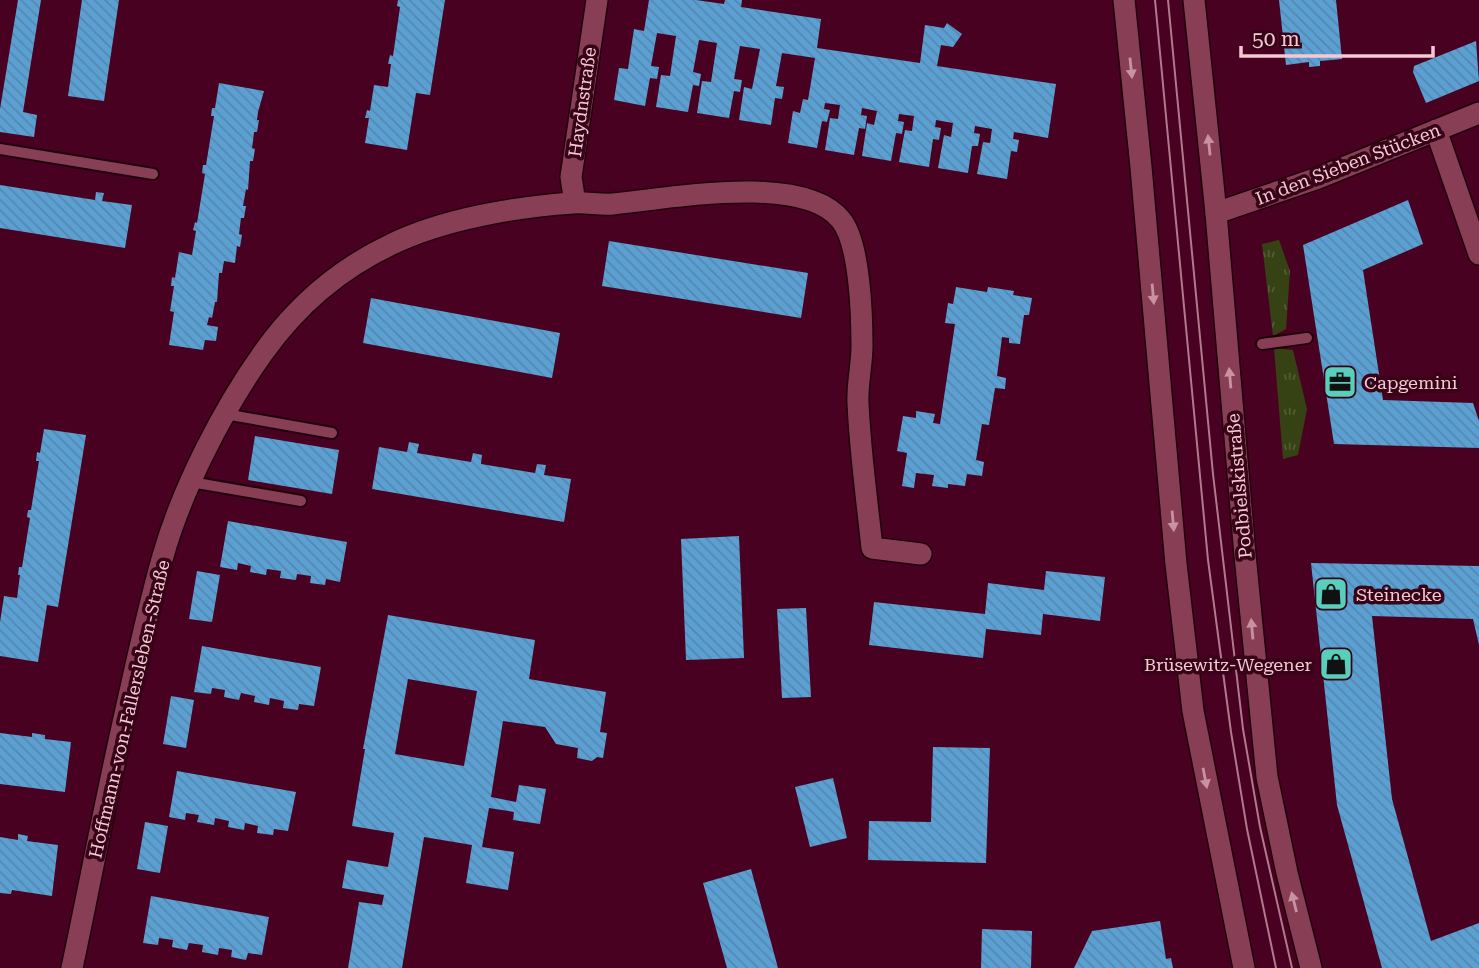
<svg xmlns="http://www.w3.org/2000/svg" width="1479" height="968" font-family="'Roboto Serif',serif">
  <defs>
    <pattern id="grass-tufts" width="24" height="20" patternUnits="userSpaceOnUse" patternTransform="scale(1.75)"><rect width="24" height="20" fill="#364213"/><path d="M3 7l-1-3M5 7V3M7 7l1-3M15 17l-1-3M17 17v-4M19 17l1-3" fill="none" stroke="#545c34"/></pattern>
    <pattern id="building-back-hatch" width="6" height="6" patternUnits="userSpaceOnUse" patternTransform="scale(1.75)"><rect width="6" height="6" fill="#5ba0d3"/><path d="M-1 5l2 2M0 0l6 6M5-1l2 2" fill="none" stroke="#5787ae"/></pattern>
  </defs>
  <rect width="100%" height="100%" fill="#480120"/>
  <path fill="url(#grass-tufts)" d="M1279,240l11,31 -4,58 -13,7 -11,-92z
    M1274,348l19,2 14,59 -9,46 -15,4z"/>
  <path fill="url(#building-back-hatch)" fill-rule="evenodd" d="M18,0h23l-18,112 14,3 -3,22 -34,-5v-23z
    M82,0h37l-15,101 -36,-5z
    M398,0h47l-15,95 -14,-2 -9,57 -42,-7 4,-25h-4l2,-8 3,1 4,-26 14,2 3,-23h-3l2,-9 3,1 7,-49 -3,-1z
    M649,0h47l28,4 1,-4h17l-1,7 80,12 -4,29 103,15 5,-38 19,3 3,-5 15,11 -9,13 -12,-2 -4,21 119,18 -8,54 -34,-6 -1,7 6,1 -2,12 -6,-1 -4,28 -30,-5 6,-32 7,1 2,-14 -17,-3 -1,7 6,1 -2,12h-6l-4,27 -30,-5 6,-33 7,2 2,-14 -17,-3 -1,7 6,1 -2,12 -6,-1 -4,28 -30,-5 6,-32 7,1 2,-15 -15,-2 -1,7 6,1 -2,12 -6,-1 -5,28 -29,-5 5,-33 7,2 3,-14 -15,-3 -1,7 6,1 -2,13 -6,-1 -5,27 -29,-5 5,-32 8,1 2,-14 -15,-2 -1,6 6,1 -3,12 -5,-1 -5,27 -29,-5 5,-32 7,2 3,-14 5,1 7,-42 -33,-5 -6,33 8,1 -2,12 -7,-1 -4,27 -32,-5 5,-33 8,2 8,-40 -20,-3 -6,33 8,1 -2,12 -6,-1 -5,27 -32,-5 5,-32 9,1 6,-39 -18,-3 -6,32 8,2 -2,12 -6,-1 -5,27 -32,-5 5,-32 9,1 6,-40 -19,-3 -6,33 8,1 -2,12 -7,-1 -5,28 -31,-6 5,-32 9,1 6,-40 10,2z
    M1279,0h57l6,59 -22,2v5l-11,1v-5l-23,3z
    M1476,41l3,40 -53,22 -13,-31 1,-6z
    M219,83l45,8 -6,21 -1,8h2l-2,12h-3l-1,9 -1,7 3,1 -2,12h-3l-2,29 -2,-1 -3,17h3l-2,12h-3l-2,16 3,1 -2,12 -3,-1 -2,17 -11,-2 -2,12h-3l-2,29h-2l-3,16 -3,-1 -2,8 11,2 -2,14 -11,-1 -2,10 -34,-5 5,-33 -4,-1 4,-25h-3l1,-9 3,1 4,-26 13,3 4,-24 -3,-1 2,-8 2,1 8,-49 -3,-1 1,-8h3l8,-49h-3l1,-8h3z
    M0,185l95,15 1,-8 8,1 -2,8 30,4 -7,43 -125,-20z
    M1408,200l15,44 -60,26 20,130 90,3 6,18v27l-145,-4 -31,-199z
    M609,241l199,32 -7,45 -199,-32z
    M956,287l31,5 1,-5 26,4 -1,4 19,3 -3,17h-5l-4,29 -11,-1v-5l-7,-1 -5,39 9,2 -1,11 -10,-1 -6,37 -7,-1 -6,36 8,2 -2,14 -15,-2 -2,12 -17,-2v4l-16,-2 2,-11 -18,-2 -2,15 -12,-2 5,-33 -10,-2 6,-35 13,2v-7l19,3 -2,9 7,1 15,-100 -10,-1 3,-20 5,1z
    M371,298l189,35 -8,45 -189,-35z
    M44,429l42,6 -28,172 -11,-2 -9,57 -38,-6v-34l4,-26 13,2 3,-23h-2l1,-8h3l8,-49 -3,-1 1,-7h3l8,-49h-3l1,-9 3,1z
    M255,436l84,14 -7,44 -84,-14z
    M409,442l10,2 -2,9 54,9 2,-9 9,2 -1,9 54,9 2,-9 9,1 -2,10 27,4 -7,43 -192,-33 7,-42 28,5z
    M228,521l119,21 -7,40 -14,-3 -1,6 -15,-2 1,-7 -14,-2 -1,6 -16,-2 1,-7 -14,-2 -1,6 -16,-3 1,-6 -13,-3 -1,7 -17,-3z
    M739,536l5,122 -58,2 -5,-121z
    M1311,563l168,3v79l-6,-26 -101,-3 20,183 39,142 48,-18v45h-97l-45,-163z
    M197,571l23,4 -8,47 -23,-3z
    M1046,571l59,6 -5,44 -57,-7 -2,21 -55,-6 -3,29 -114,-13 5,-43 111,12 3,-31 56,7z
    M806,608l5,89 -29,1 -5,-89z
    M388,615l147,25 -6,39 77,13 -6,40 7,1 -4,25 -6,-1 -5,4 -15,-3 1,-10 -22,-4 -11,-17 -42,-6 -12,76 25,5 3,-17 27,4 -6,35 -27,-4 1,-8 -25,-4 -7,39 32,5 -6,38 -42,-7 6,-38 -48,-8 -22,131h-54l11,-66 23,3 2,-10 -42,-7 5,-28 41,7 6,-34 -42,-7 13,-77h-2zM408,679l69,12 -13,75 -69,-12z
    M202,646l119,21 -7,39 -15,-2 -1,6 -15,-2 1,-7 -14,-3 -1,7 -15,-3 1,-6 -14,-3 -2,7 -15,-3 1,-7 -13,-2 -1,6 -17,-2z
    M171,696l23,4 -8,48 -23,-4z
    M0,733l32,4v-4l13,2v4l26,3 -6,50 -65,-8z
    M933,747l57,1 -4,115 -118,-3 1,-39 62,1z
    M177,771l119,21 -8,39 -14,-2 -1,6 -16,-2 1,-7 -13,-3 -1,7 -16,-3 1,-6 -14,-3 -1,7 -17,-3 2,-7 -13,-2 -1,7 -16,-3z
    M833,778l14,60 -37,9 -15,-60z
    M145,822l23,4 -8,47 -23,-4z
    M18,834l10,2 -1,5 31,4 -6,51 -40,-6 -1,4 -11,-1v-56l18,3z
    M751,869l27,99h-51l-24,-85z
    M151,896l118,21 -7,38 -14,-2 -2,7 -15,-3 1,-7 -13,-2 -1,7 -16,-3 1,-7 -14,-2 -2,7 -15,-3 1,-7 -14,-2 -1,7 -15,-2z
    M1160,921l6,38 5,-1 2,10h-99l18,-37z
    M982,929l50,2 -1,37h-50z"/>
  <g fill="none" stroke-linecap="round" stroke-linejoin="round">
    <defs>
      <path id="lane" d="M0,149l153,25
        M1262,344l45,-6
        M225,414l107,19
        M191,482l110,19"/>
      <path id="street" d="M1436,130l43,124
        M575,203l-4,-26 26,-177
        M1216,213l102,-35 161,-65
        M72,968c18,-85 34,-170 53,-254 12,-53 23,-106 38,-158 19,-67 60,-147 100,-203 34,-48 76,-84 129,-109 52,-25 123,-37 181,-41 13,-1 27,2 40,1 54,-5 190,-32 228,16 19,23 21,96 21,126 0,19 -5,38 -4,57 2,48 9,97 14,145l49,6"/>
      <path id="secondary" d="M1124,0l17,167 35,397 17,147 51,257
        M1194,0l22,213 29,342 22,222 20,96 24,95"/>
    </defs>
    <use href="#lane" stroke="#20010b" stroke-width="14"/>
    <use href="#street" stroke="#20010b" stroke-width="24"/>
    <use href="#secondary" stroke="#20010b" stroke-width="24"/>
    <use href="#lane" stroke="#883f55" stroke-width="10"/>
    <use href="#street" stroke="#883f55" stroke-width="21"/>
    <use href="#secondary" stroke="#883f55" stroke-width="21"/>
    <path stroke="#b0798c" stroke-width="2" d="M1155,0l53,560 23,172 16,97 29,139
      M1168,0l45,474 30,255 17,98 32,141"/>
  </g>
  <defs><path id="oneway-solid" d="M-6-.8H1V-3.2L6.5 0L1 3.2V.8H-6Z" transform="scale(1.75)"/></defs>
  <g fill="#c992a1">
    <use href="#oneway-solid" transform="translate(1131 68) rotate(84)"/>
    <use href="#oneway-solid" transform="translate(1209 145) rotate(-96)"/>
    <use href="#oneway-solid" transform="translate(1153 294) rotate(85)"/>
    <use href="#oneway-solid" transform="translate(1230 378) rotate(-95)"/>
    <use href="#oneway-solid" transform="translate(1173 521) rotate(85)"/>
    <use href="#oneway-solid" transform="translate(1252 629) rotate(-95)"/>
    <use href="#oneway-solid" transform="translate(1205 778) rotate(79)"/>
    <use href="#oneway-solid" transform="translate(1294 902) rotate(-104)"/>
  </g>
  <defs>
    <symbol id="office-square" viewBox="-11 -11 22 22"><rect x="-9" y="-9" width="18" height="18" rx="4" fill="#5acebd" stroke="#360317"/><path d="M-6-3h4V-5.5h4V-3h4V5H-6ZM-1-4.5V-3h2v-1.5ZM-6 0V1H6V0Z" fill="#111"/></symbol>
    <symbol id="shop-square" viewBox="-11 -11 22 22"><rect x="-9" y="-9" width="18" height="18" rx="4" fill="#5acebd" stroke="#360317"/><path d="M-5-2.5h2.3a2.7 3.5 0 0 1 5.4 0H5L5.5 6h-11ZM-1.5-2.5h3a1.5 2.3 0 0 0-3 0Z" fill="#111"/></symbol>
  </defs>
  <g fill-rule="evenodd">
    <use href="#office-square" x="1321" y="363" width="38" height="38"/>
    <use href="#shop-square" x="1312" y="575" width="38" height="38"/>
    <use href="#shop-square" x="1317" y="645" width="38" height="38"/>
  </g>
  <g text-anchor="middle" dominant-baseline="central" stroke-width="7" stroke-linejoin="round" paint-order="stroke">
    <g font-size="18" fill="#f5c9d3" stroke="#360317">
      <text transform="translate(582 102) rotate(-82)">Haydnstraße</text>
      <text transform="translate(1348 164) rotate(-21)">In den Sieben Stücken</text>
      <text transform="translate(1239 486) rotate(-95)">Podbielskistraße</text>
      <text transform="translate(129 709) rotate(-77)">Hoffmann-von-Fallersleben-Straße</text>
    </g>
    <g font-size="18" fill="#f5c9d3" stroke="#360317" text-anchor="start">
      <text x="1364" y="382">Capgemini</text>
      <text x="1356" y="594">Steinecke</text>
      <text x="1312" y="664" text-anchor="end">Brüsewitz-Wegener</text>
    </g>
  </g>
  <path d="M1241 46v10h192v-10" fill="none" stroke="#f5c9d3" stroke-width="3.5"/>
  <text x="1252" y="46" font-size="21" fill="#f5c9d3" stroke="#360317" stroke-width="5" paint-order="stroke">50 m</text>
</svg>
